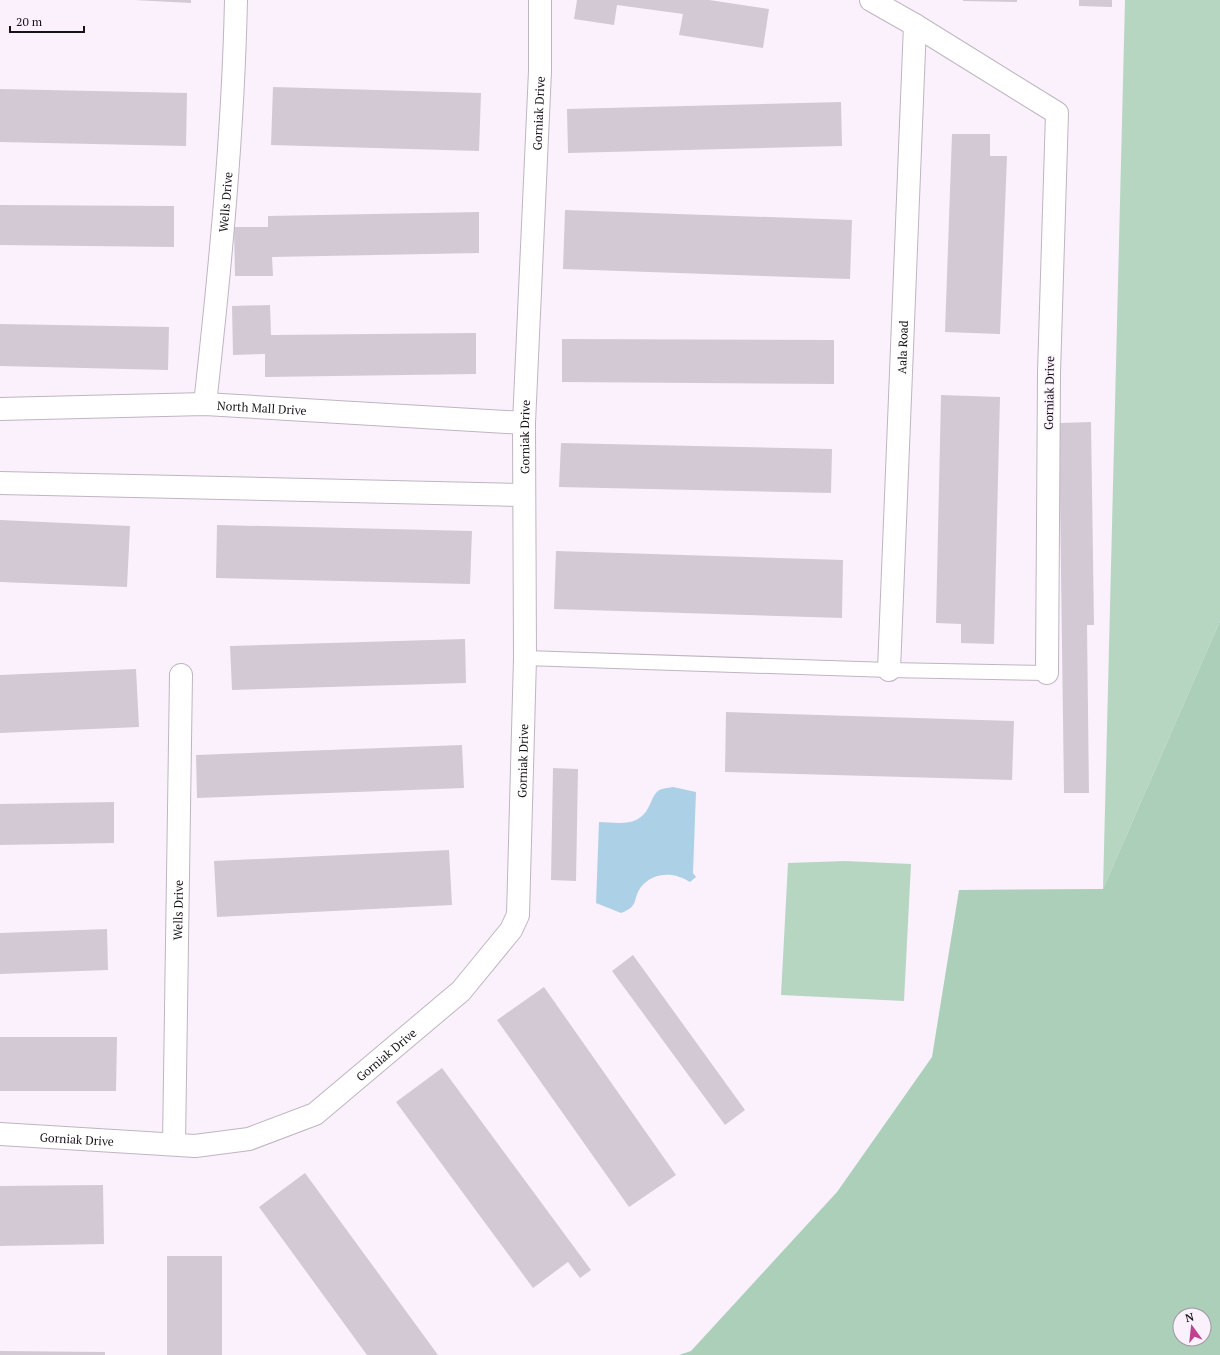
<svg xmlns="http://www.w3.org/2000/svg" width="1220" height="1355" font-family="'PT Serif',serif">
  <rect width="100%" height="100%" fill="#fbf1fd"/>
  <path fill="#b7d6c2" d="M1125,0h95v621l-117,268z
    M845,861l66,3 -7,137 -123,-6 7,-132z"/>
  <path fill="#abcfb8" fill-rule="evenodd" d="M1220,621v734h-541l12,-4 146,-159 95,-135 27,-167 144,-1zM1180,1315h24v24h-24z"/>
  <path fill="#acd1e7" d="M673,787l23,5 -3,81 3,4 -6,5c-15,-10 -36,-11 -49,5 -9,12 -1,19 -20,26l-25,-10 3,-81c12,0 26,3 37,-2 15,-7 14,-23 22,-29 4,-3 10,-3 15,-4z"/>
  <path fill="#d3c9d5" d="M134,0h57v3z
    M577,0h132l60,9 -6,39 -84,-13 4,-21 -66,-9 -3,20 -40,-6z
    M963,0h54v2l-54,-1z
    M1079,0h33v7l-33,-1z
    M273,87l208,6 -2,58 -208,-6z
    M0,89l187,4 -1,53 -186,-4z
    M841,102l1,44 -274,7 -1,-44z
    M952,134h38v22h17l-7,178 -55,-2z
    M0,205l174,1v41l-174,-2z
    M565,210l287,10 -2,59 -287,-10z
    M479,212v41l-207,4 1,19h-38l-1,-49h34v-11z
    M270,305l1,30 205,-2v41l-211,3v-23l-32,1 -1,-49z
    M0,324l169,3 -1,43 -168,-4z
    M562,339l272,1v44l-272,-2z
    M941,395l59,2 -6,247 -33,-1v-19l-25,-1z
    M1091,422l3,203h-7l2,168h-25l-5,-370z
    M561,443l271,6 -1,44 -272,-6z
    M0,520l130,6 -3,61 -127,-5z
    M217,525l255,6 -2,53 -254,-6z
    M556,551l287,9 -1,58 -288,-9z
    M465,639l1,44 -234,7 -2,-44z
    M136,669l3,58 -139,6v-58z
    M726,712l288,9 -2,59 -287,-8z
    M462,745l2,43 -267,10 -1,-43z
    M553,768l25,1 -2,112 -25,-1z
    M114,802v41l-114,2v-41z
    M449,850l3,55 -235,12 -3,-56z
    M107,929l1,41 -108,4v-41z
    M633,955l112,155 -20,15 -113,-154z
    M544,987l132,188 -47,32 -132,-187z
    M0,1037h117l-1,54h-116z
    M442,1068l149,202 -11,8 -12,-16 -35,26 -137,-186z
    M305,1173l133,182h-71l-108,-148z
    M103,1185l1,59 -104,2v-60z
    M167,1256h55v99h-55z
    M0,1351l105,1v3h-105z"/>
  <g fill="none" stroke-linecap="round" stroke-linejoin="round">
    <defs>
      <path id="service" d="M525,658l364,12 158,3"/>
      <g id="minor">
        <path d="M871,0l44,25 142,88 -8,260 -2,300"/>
        <path id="s1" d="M205,404c15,-134 28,-269 31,-404"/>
        <path id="s2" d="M0,409l205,-5 319,19"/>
        <path d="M0,483l524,12"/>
        <path id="s3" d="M889,670l26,-645"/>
        <path id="s4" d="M0,1134l195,12 54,-7 66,-25 146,-123 50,-61 7,-15 7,-257 -1,-235 16,-352v-71"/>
        <path id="s5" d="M174,1144l7,-469"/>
      </g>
    </defs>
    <use href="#service" stroke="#beb5c0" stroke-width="16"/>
    <use href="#minor" stroke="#beb5c0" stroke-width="24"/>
    <use href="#service" stroke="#fff" stroke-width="14"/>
    <use href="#minor" stroke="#fff" stroke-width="22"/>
  </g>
  <g text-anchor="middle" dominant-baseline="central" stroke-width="3" stroke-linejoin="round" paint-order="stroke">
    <g font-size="12" fill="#161216" stroke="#fbf1fd">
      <text stroke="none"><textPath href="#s4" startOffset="1409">Gorniak Drive</textPath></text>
      <text stroke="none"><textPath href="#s1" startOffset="203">Wells Drive</textPath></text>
      <text stroke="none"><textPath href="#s3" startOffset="323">Aala Road</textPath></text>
      <text transform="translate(1049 393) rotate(-89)">Gorniak Drive</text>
      <text stroke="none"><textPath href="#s2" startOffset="262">North Mall Drive</textPath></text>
      <text stroke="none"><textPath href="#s4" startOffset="1085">Gorniak Drive</textPath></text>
      <text stroke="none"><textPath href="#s4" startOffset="761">Gorniak Drive</textPath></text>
      <text stroke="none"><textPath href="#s5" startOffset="234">Wells Drive</textPath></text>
      <text stroke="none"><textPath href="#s4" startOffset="413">Gorniak Drive</textPath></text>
      <text stroke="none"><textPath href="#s4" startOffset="77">Gorniak Drive</textPath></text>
    </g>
  </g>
  <g transform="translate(1192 1327) rotate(345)"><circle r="19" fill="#fbf1fd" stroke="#9f98a1"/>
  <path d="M0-3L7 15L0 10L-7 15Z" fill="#bf418f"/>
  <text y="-6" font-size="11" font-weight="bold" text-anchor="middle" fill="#161216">N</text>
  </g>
  <path d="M10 26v6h74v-6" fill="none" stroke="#161216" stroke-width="2"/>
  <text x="16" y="26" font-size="12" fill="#161216" stroke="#fbf1fd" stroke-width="3" paint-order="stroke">20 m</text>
</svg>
